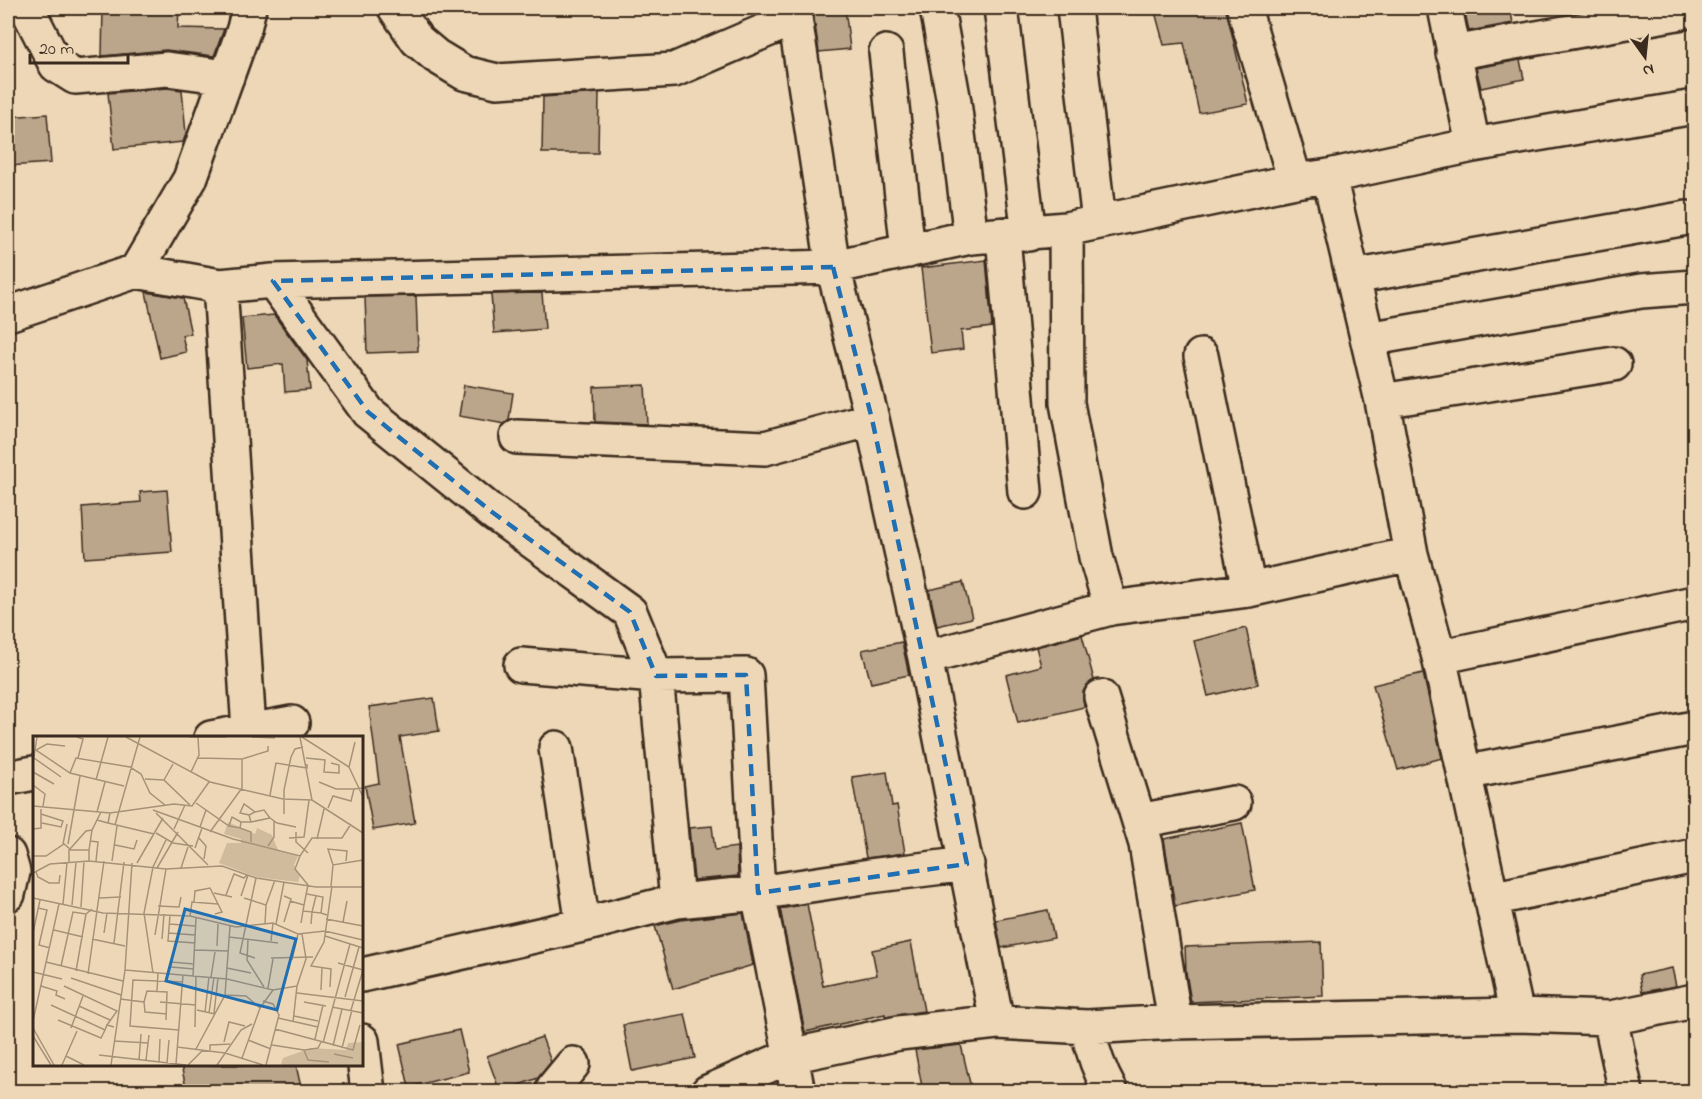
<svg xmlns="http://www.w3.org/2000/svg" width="1702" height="1099" font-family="'Indie Flower',sans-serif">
  <rect width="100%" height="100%" fill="#edd7b6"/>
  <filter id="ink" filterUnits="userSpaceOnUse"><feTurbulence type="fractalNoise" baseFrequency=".0167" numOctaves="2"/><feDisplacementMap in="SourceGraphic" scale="12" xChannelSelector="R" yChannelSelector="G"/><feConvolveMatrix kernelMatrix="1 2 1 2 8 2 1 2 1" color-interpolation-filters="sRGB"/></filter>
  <g filter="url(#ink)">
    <path fill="#bba68c" stroke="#3b2a1e" stroke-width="1.5" d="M103,8h76l-1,20 46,1 -10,27 -48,-6 -64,6z
      M815,8h30l5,41 -31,3 -5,-34z
      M1154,8h72l22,96 -49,9 -15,-70 -20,2z
      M1464,8h46l3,15 -44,8z
      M1520,60l4,19 -43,9 -5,-20z
      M167,88l15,2 4,44 -3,8 -69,7 -6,-56z
      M599,93l-1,60h-56l1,-56z
      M47,114l4,49 -43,3v-49z
      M986,260l6,67 -31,4 2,18 -32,4 -10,-85z
      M146,292l37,6 8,36 -9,1 4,17 -26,6z
      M542,293l3,36 -51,4 -3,-39z
      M416,296l2,55 -51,2 -2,-56z
      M274,315l33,45 3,30 -25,2 -2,-28 -36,4 -5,-50z
      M464,385l49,8 -4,27 -4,4 -46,-8z
      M645,385l2,39 -52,-2 -1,-35z
      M167,490l5,62 -87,6 -3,-51 59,-5 -1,-10z
      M963,582l9,36 -35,8 -8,-36z
      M1246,628l12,56 -50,12 -14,-55z
      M1082,635l12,45 -7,5 -4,7 1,15 -66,16 -12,-48 35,-9 -5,-19z
      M902,642l7,33 -38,8 -9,-33z
      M1423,673l19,85 -44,12 -25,-85z
      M434,698l5,33 -39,6 15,86 -42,7 -8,-44 14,-3 -10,-76z
      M887,772l5,34 5,-1 8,48 -39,5 -14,-81z
      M1242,823l13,67 -80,16 -11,-67z
      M712,826l3,24 22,-3 1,29 -44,4 -5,-52z
      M807,904l16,82 54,-11 -5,-25 39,-8 13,69 -39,6v-3l-80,18 -25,-123z
      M1048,910l6,28 -53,10 -5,-28z
      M743,913l10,52 -80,24 -18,-63 25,-6z
      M1321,942l2,54 -132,6 -5,-30 -1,-25z
      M1672,968l4,18 -34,6 -3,-17z
      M685,1014l10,44 -63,13 -9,-46z
      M459,1030l10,42 -60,15 -10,-43z
      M542,1037l9,25 -13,16 -38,14 -13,-36z
      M961,1045l11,47h-49l-8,-42z
      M181,1065h115l6,27h-115z"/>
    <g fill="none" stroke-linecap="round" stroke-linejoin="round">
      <defs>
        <path id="minor" d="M25,8l3,2 28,55 19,12 92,-8 60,8
          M395,8l22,32 19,16 28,17 33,8 177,-11 121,-52
          M797,8l-2,10 38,249 39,152 53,239 72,364
          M937,8l17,94 17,135
          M1001,8l28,226
          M1074,8l25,214
          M1244,8l51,173
          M1445,8l28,137
          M886,52l22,199
          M1453,53l241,-43
          M1329,176l53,225 29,153 28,103 78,358
          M1066,229l1,174 29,154 15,51
          M1003,236l22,256
          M136,271l54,-92 54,-150 5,-21
          M1353,277l334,-59
          M273,281l95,131 124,100 138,100 26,64 21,225
          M220,286l29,444
          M8,314l128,-43 84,15 53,-5 560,-14 138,-30 95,-8 229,-48 34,-5 144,-31 221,-38
          M1368,339l273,-48 53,-4
          M1201,356l48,234
          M1382,401l232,-37
          M517,437l248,11 107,-29
          M1439,657l255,-54
          M925,658l186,-50 138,-18 162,-36
          M521,665l135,11 90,-1 12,218 40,199
          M1101,697l45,147 29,178
          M211,738l81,-15
          M556,748l27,177
          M1464,773l230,-45
          M8,778l26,-5
          M1139,821l95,-18
          M8,855l5,17 -5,22
          M1491,899l203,-43
          M362,975l221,-50 94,-24 81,-8 112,-17 97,-12
          M1610,1018l16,74
          M1087,1027c5,23 12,44 24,65
          M362,1041l6,51
          M555,1092l-1,-5 19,-23
          M708,1092l82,-36 109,-23 98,-11 90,5 88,-5 342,-7 93,3 84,-17"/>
      </defs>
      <use href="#minor" stroke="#3b2a1e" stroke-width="38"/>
      <use href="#minor" stroke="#edd7b6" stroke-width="33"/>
    </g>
  </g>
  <path fill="none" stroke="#1f6fb2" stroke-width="4.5" stroke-dasharray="12 8" stroke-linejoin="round" d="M833,267l39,152 95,445 -209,29 -12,-218 -90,1 -26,-64 -138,-100 -124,-100 -95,-131z"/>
  <g transform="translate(33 736)">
    <rect width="330" height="330" fill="#edd7b6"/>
    <path d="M195,86l27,12 2,-6 15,7 6,15 20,6 -4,9 6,11 -2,6 -42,-5 -37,-14 8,-20h14v-4l-17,-5zM330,306v23h-82l2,-7 28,-10 35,2 2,-7z" fill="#d0bb9d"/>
    <path fill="none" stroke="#a69279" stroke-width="1.5" d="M44,1l6,2 -5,19M93,1l84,45 73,17 29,1 51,33M156,1h37M219,1l23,1M267,1l12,63M269,1l47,30 14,30M32,10l-18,-2 -11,6 34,23 54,13M1,22l27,19M165,22l44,1 26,-8v-5M273,22l19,2 -1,12 15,1v-8l-8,-2M0,27l4,-26M140,28l-9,16 26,25M316,31l6,-25M0,36l21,12M158,36l8,-17 -1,-18M37,37l6,-15 54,9 11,7 9,19 15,12M112,43l19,1M63,44l12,-43M286,46l17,7h18M0,49l12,9 -2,12M237,59l6,-32 31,5v-4M163,67l33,23 3,-9 9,5 -1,6 -11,-2M0,70l77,7 64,-9 18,2 17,-24M295,72l5,-12 18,5 3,-12 9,-1M120,74l80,29 67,17 12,-18h30l9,-14M64,76l8,-30M123,77l52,52M8,78l22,7 -2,6 -19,-4M251,78v-24l7,-33 4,-8 8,-2M237,82l7,5 19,4M64,84l11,3 2,-10M208,86h10l-2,-7 -9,-2 4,-9 11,8 -6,3M218,86l19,-4 -6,-8 -9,2M75,87l46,11M82,89l25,-88M167,91l6,-17M207,92l11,4v10M0,93l8,-1v-19M141,93l11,-24M177,96l32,-44v-29M263,96v10l12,11M123,97l17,10 20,3M165,101l8,9 -2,13M256,102l15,-1 5,-37M284,103l7,-30M57,105l8,1 -2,19M30,108l4,-20M35,108l12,-68M82,109l19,4 3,-9M235,110l6,-9v-16M162,112l7,-20M56,114l3,-20M0,120h13l18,-12 6,5 16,-18 6,-1 9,-18M267,120l-5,13 13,16 -4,20M79,125l5,-35M313,125l1,-10 -19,-2 5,16 30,-5M36,126v-12h20v11M104,127l26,-45M124,132l21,-36M148,132l7,-21M3,136l2,5 11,6h10l1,-8M0,137l17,-9 39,-3 77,8 56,-3 34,12 60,9h47M298,150l2,-21M181,157l18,4M274,158l16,3 -2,16 6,2M193,159l8,-21 10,4 3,-3M208,160l7,-21M251,160l7,3 -7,23M0,162l70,15 87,3 46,11 37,-4 25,11 27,-3 38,9M66,162l22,-1M211,162l22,7 -1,19M257,165l14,4 -3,18M161,166l1,-11 15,-3 12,24 -7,2M30,168l4,-41M39,169l4,-43M233,169l9,-25M125,170l21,1 2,-10M48,171l3,-46M5,172l9,2 -8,35 11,3M270,175l9,1 4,-16M137,179l-2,26 27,2M157,180l2,-14 26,2M293,183l37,7M310,186l4,-21M136,188l26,2M243,188l8,-42M278,188l1,-12 9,1M21,194l29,7M0,197l7,-33M71,197l3,-20M135,197l27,2M122,199l11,-66M292,200l38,12M196,201l49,6M59,203l33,7M129,203l2,-25M215,204l-1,20 17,27M238,205l2,-18M81,207l10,-81M184,210l1,-22M162,214l33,1M222,222l-15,-5 16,-75M238,222l42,-1M259,224l6,-26M13,226l77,19M138,226l23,2M305,227l25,7M28,230l12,-54 13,2 6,-5M138,231l23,2M194,232l24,5M92,234l102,9 46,11 24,-4M43,235l10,-57M0,236l29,7M120,237l-9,-60 9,-46 13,-27M55,238l16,-113M160,240l3,-58M178,241l4,-25M38,242l50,17M8,250l16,5 -1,4 9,4M31,250l53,25 -10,14M297,251l1,-18 -20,-3 13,-24 8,-56M235,252l5,-29M288,254l1,-23M124,255l1,-18M264,257l66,8M192,259l21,1 14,12M312,261l14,-50M87,263l24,3 1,10 22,2M230,265l10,3 6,11 -13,50M111,266l3,-11 20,1 -1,28M127,266l36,3M271,266l22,4M18,269l54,25 2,-5 7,2M46,270l31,14M299,271l31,6M164,274l18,4M318,274l12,-40M172,276l4,-35M176,277l5,-36M181,277l4,-35M261,280l24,5M245,282l40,9M25,284l43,18 4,-8M0,285l26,-117M260,286l4,-36 9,-27 -4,-25M162,291l1,-51M0,292l21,37M38,292l12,-32M242,293l78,21 7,-25M146,294l-49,-4 3,-46 50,2M0,300l18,29M282,303l8,-34M215,304l23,9M81,305l34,2M191,306l5,-20 16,4M288,306l-3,6 -14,2 4,10 21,2M290,307l27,-99M239,309l32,5M300,310l9,-37M144,311l48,6 38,12M309,312l10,-38M163,313l29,-54 5,-69M177,314v-5l22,-1M301,318l19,4M66,319l87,10M33,320l18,9M209,322l18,-50 13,-18M106,324l2,-26M113,324l3,-25M126,326l1,-23M134,327l2,-23M143,328l7,-89M29,329l15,-34M78,329l14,-95 7,-107M155,329l15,-15M184,329l24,-35 11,-6"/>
    <path fill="#1f6fb2" fill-opacity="0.15" stroke="#1f6fb2" stroke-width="3" d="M152,173l111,30 -19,71 -111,-29z"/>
    <rect width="330" height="330" fill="none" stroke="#3b2a1e" stroke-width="3"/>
  </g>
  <rect width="1702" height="1099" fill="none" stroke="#edd7b6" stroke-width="30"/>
  <rect x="15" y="15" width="1672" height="1069" fill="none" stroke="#3b2a1e" stroke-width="2" filter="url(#ink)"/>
  <g transform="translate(1645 57) rotate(165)" stroke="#edd7b6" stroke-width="4.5" paint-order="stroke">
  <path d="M0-4.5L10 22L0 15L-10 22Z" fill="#3b2a1e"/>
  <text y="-9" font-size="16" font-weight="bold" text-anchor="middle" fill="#3b2a1e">N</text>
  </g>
  <path d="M30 54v9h98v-9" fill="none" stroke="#3b2a1e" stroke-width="3"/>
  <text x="39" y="54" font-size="18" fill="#3b2a1e" stroke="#edd7b6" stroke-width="4.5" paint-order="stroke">20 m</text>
</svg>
